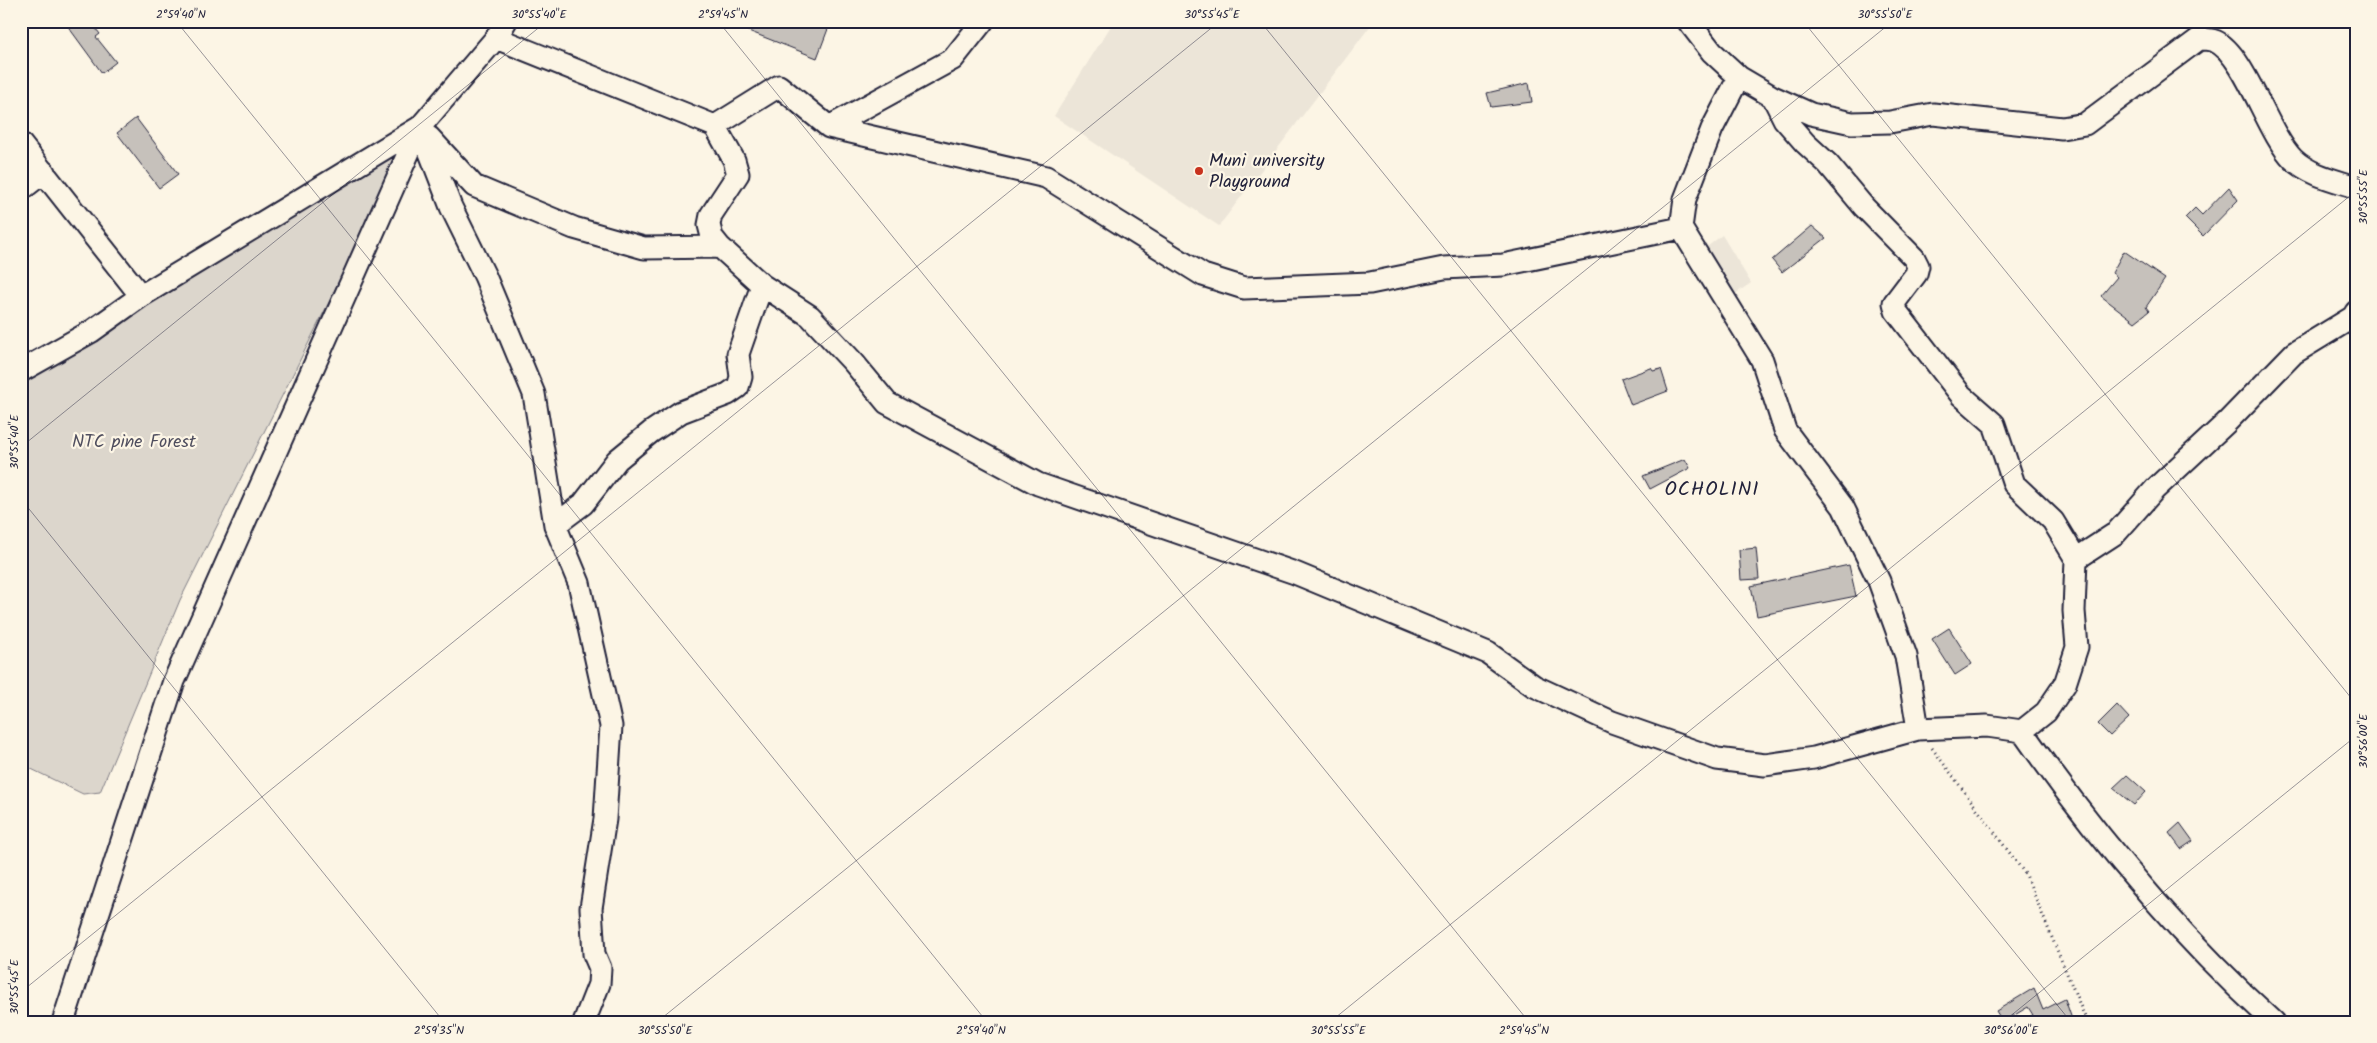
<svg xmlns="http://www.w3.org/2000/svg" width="2377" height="1043" font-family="Kalam,sans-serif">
  <rect width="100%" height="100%" fill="#fcf5e5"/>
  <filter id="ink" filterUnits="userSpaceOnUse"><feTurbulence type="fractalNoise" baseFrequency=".02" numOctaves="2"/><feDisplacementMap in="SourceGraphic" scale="10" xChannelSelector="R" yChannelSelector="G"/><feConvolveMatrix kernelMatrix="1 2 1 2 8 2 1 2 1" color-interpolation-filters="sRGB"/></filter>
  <g filter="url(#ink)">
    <path fill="#ece5d8" d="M1114,21h260l-155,205 -165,-110z
      M1722,235l29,48 -19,13 -30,-45z"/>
    <path fill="#dcd6cc" stroke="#7f7c84" d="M412,136l-232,464 -80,192 -17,2 -62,-30v-389z"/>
    <path fill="#c6c1bb" stroke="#22223b" d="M64,21h26l10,13 -4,3 20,25 -14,11z
      M723,21h108l-14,37z
      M1529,83l3,19 -41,5 -4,-14z
      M136,118l42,56 -19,14 -42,-55z
      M2229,187l9,13 -35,36 -18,-18 10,-10 7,7z
      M1812,226l14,12 -44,34 -10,-12z
      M2124,251l41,28 -19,28 3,4 -14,11 -34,-26 16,-19 -5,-4z
      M1651,368l2,3 8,-2 7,22 -37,14 -10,-26z
      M1685,459l5,9 -40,21 -7,-13z
      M1756,548l3,31 -18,1 -2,-30z
      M1849,565l7,31 -99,20 -6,-30z
      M1949,628l23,36 -17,11 -23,-36z
      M2117,705l12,13 -19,18 -12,-12z
      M2127,775l19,17 -12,13 -21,-17z
      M2180,823l13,18 -12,8 -12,-16z
      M2034,988l9,22 22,-11 8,23h-53l13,-7 -5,-8 -25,15 -7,-11z"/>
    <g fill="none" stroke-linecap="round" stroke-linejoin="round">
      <defs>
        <path id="minor" d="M1688,21l24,31 27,25 34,20 38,17 41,9 38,-1 43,-8 129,14 23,-4 114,-85c5,0 11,0 16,2 30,13 52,92 78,118 17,16 41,21 63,28
          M496,38l219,88 64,-40 50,41 217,50 157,98 41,13 126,-5 74,-15 59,-3 178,-37
          M1739,77l-27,52 -27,70 -4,29 81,132 23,70 58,77 36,74 27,75 12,73 69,-3 35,5c73,104 158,206 252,291
          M1773,97l11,22 21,24 23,21 36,43 50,51 4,8 -2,8 -22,29 2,8 65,84 33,29 20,60 39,37 23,38 -2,52 3,36 -12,37 -19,28 -24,19
          M715,126l19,34 4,14 -27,41 -2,10 3,12 8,10 42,38 48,31 44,47 33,40 151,81 257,89 193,80 46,33 78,36 105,37 48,6 49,-7 104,-29
          M420,127l31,80 34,69 49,118 21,131 24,58 32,143 -6,93 -14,89 3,46 6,14 -1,16 -15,38
          M829,127l124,-68 30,-38
          M429,137l45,49 100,42 70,20 76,-1
          M21,144l120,152 279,-169
          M21,190l23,-18
          M21,371l71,-40 49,-35
          M555,525l28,-21 34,-44 34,-28 30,-20 47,-18 10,-7 3,-10 -3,-23 24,-69
          M2076,559l40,-26 39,-44 71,-66 68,-70 59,-36 3,-5
          M63,1022l111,-341 246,-554 76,-89 10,-17"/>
      </defs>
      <use href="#minor" stroke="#22223b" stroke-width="25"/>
      <path stroke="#22223b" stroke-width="3" stroke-dasharray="1 4" stroke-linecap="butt" d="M1932,748l94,127 61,147"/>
      <use href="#minor" stroke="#fcf5e5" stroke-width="21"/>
    </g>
  </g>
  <path fill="none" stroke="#22223b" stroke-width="1" stroke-opacity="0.45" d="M176,21l811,1001M718,21l811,1001M1260,21l811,1001M1803,21l553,683M2345,21l11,14M21,447l526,-426M21,499l423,523M21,992l1199,-971M657,1022l1236,-1001M1330,1022l1026,-831M2003,1022l353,-286"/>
  <circle fill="#c8321e" stroke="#fcf5e5" stroke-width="2" cx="1199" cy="171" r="5"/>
  <g text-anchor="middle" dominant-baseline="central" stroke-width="4.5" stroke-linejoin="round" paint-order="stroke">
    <g font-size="18" fill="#22223b" stroke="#fcf5e5" text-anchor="start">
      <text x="1209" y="161">Muni university<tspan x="1209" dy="21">Playground</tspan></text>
    </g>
    <g font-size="18" fill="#504f5f" stroke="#fcf5e5">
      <text x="134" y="442">NTC pine Forest</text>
    </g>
    <g font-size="20" letter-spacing="1" fill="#22223b" stroke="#fcf5e5">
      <text x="1712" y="490">OCHOLINI</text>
    </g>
  </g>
  <rect width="2377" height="1043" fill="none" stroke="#fcf5e5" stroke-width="55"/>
  <rect x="28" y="28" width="2322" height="988" fill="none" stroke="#22223b" stroke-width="2"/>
  <g font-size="12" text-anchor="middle" fill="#22223b">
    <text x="181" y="18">2°59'40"N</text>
    <text x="539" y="18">30°55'40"E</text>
    <text x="723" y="18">2°59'45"N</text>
    <text x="1212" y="18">30°55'45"E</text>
    <text x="1885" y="18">30°55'50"E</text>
    <text transform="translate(2363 197) rotate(-90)" y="4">30°55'55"E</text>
    <text transform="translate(14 442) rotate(-90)" y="4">30°55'40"E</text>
    <text transform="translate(2363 741) rotate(-90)" y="4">30°56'00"E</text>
    <text transform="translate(14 987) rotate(-90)" y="4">30°55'45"E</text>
    <text x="439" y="1034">2°59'35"N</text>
    <text x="665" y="1034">30°55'50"E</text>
    <text x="981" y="1034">2°59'40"N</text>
    <text x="1338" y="1034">30°55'55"E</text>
    <text x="1524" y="1034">2°59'45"N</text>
    <text x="2011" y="1034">30°56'00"E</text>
  </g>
</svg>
